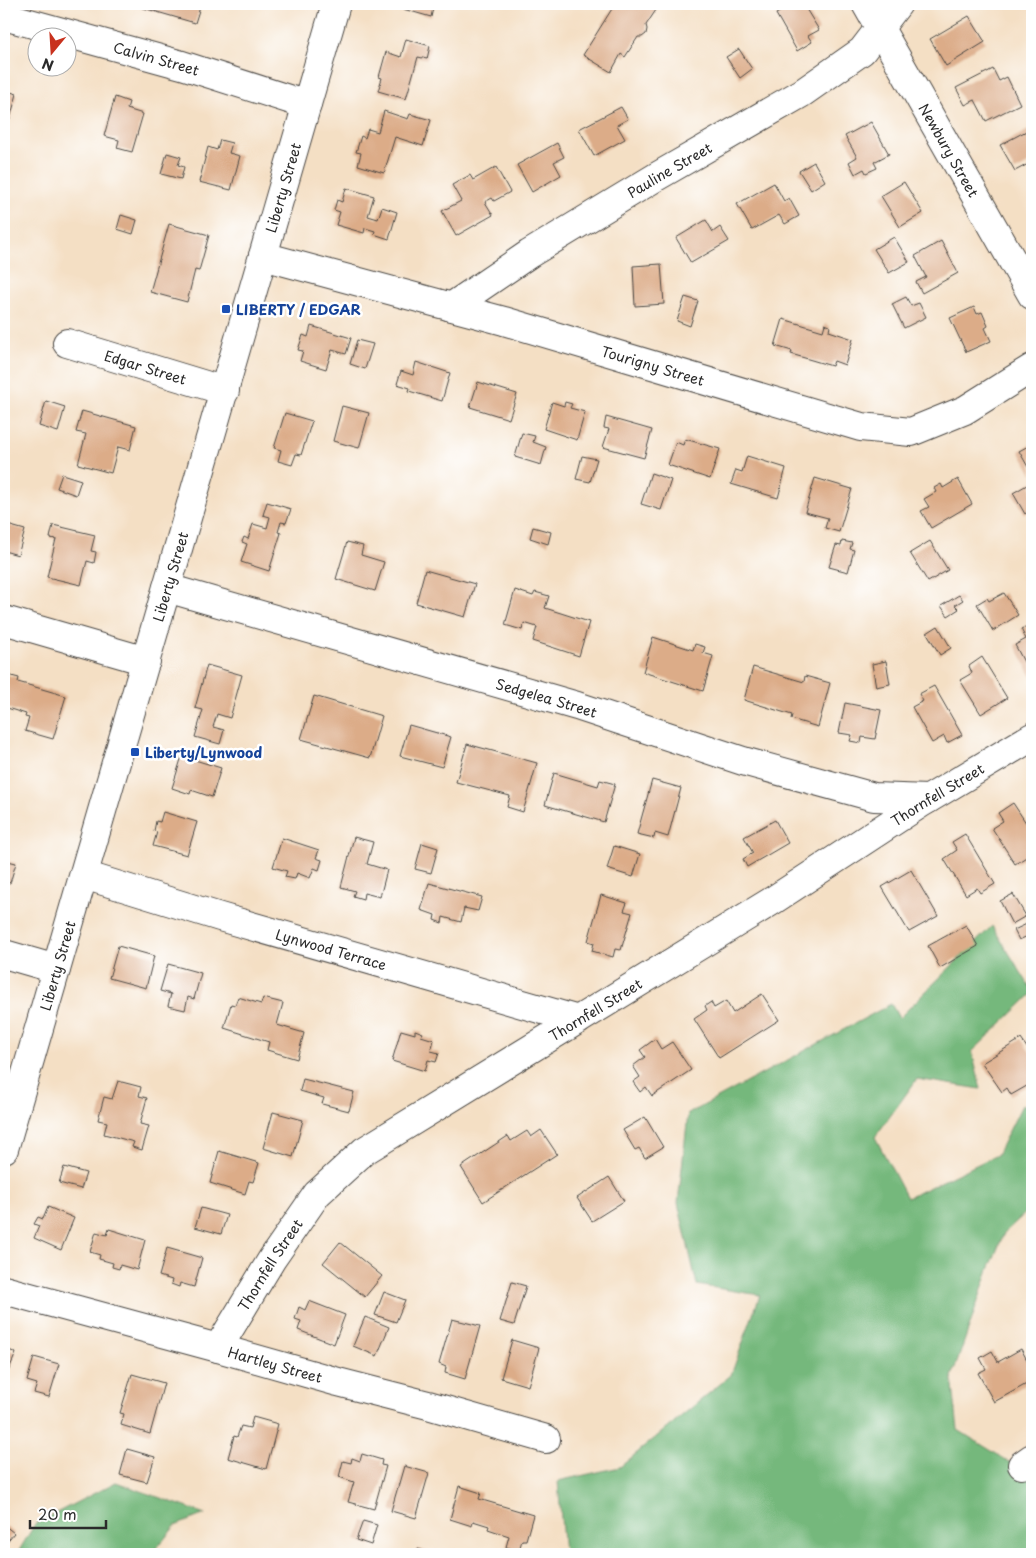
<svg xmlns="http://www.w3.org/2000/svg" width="1036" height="1558" font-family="'Playpen Sans',sans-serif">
  <rect width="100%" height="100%" fill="#fff"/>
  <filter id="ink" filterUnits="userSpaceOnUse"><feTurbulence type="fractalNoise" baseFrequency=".02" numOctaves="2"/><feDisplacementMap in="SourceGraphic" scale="10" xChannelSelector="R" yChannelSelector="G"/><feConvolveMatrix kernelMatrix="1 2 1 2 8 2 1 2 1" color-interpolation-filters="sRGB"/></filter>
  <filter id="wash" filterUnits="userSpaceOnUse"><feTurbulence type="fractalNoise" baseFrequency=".0096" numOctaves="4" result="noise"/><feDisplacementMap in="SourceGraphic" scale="20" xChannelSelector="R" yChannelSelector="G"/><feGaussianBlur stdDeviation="1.12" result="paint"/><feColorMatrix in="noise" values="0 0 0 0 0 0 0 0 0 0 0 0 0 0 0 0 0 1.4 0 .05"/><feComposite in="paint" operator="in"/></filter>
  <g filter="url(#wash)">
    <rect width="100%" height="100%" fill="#f4dfc4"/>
    <path fill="#74b87c" stroke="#507254" d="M992,926l40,64v4l-60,58 9,37 -64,-10 -42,58 32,61 90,-43 25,-50h10v102l-28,26 -16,39 -36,105 6,53 74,46v78h-468l-6,-73 62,-14 111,-92 29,-80 -63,-10 -19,-82 10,-89 203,-110 8,14z
      M116,1482l89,32 -30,12 -23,28h-135l18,-30z"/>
    <g id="blocks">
      <path fill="#dcac88" d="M140,4h61l-6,19 -55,-16z
        M397,4h37l-3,13 -35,-10z
        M615,4h45l-14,21 1,4 -1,5 -4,3h-4l-13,20 -4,-3 -10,18 -28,-17z
        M793,4h10l16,26 -11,6 4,6 -15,9 -21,-37z
        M969,16l16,26 -39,24 -16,-27z
        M406,39l24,7 -3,13 -9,-2 -12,42 -28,-8 4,-13 -3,-1 7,-25 15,5z
        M739,49l13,20 -12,9 -14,-21z
        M993,69l6,12 8,-4 13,27 -34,17 -11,-21 -10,5 -9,-17z
        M4,90l13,4 -8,28 -5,-2z
        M115,97l14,5 -2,7 16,5 -11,38 -15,-4 2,-8 -15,-4z
        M621,107l7,12 -11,6 8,14 -31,17 -15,-27z
        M384,111l24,8 2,-5 21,6 -8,26 -28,-9 -11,36 -26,-8 3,-12 -5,-1 5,-16 4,2 3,-9 10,3z
        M871,122l18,32 -15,8 3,6 -11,5 -2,-4 -9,5 -6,-12 8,-5 -12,-21z
        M1032,128v34l-17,9 -15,-26z
        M220,140l12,3 -3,10 11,3 -9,34 -32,-8 9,-35 9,3z
        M557,143l7,14 -10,5 7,13 -29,17 -15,-27z
        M167,153l14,4 -3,8 6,2 -3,12 -20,-5z
        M814,162l11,19 -14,9 -12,-19z
        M496,167l14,25 -16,9 -2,-3 -7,4 8,13 -37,21 -14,-25 19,-10 -9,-16 18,-10 3,5z
        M904,182l19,31 -23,14 -19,-31z
        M774,183l10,18 5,-3 10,18 -14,8 -6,-9 -27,15 -15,-26z
        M346,188l28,8 -6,20 10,3 4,-12 15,5 -8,27 -15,-5 1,-3 -10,-3 -1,5 -28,-8 4,-13 -6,-2 3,-10 5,2z
        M121,215l16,5 -4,14 -16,-5z
        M706,220l7,12 7,-5 9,14 -38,22 -15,-25z
        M169,224l40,11 -10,36 -4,-1 -8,32 -37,-10z
        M894,237l15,25 -20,11 -15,-24z
        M941,241l17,32 -36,20 -6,-11 10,-5 -11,-21z
        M661,264l3,40 -29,2 -2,-40z
        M685,297l13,4 -8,25 -13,-5z
        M906,297l5,9 8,-3 7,14 -22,11 -12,-24z
        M974,307l3,7 5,-2 6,14 -3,2 6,13 -25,11 -16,-34z
        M783,319l40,12 2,-7 5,2 -1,5 24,8 -8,26 -11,-4 -2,5 -41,-12 1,-3 -17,-5z
        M311,326l40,12 -5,16 -14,-4 -6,19 -26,-8 3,-10 -5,-1 5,-15 5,2z
        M357,340l16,4 -8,25 -15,-5z
        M416,362l34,11 -8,28 -33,-10 1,-3 -13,-4 4,-13 12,4z
        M478,382l39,12 -8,25 -39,-12z
        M46,401l19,6 -7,25 -19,-6z
        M552,402l12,4 1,-4 7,2 -2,4 15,4 -8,28 -33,-11z
        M342,406l27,7 -10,35 -26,-7z
        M82,411l54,15 -6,24 -12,-3 -7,26 -33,-9 8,-30 -10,-2z
        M285,413l27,8 -11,34 -5,-1 -4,11 -14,-4 3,-11 -7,-2z
        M606,417l46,13 -8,28 -41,-11 6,-18 -5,-1z
        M522,433l13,3 -2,6 13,5 -5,18 -26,-8z
        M685,439l35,10 -10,30 -42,-14 8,-23 7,3z
        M1032,444v30l-13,-23z
        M582,456l15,3 -7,23 -14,-3z
        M747,456l39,12 -8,30 -47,-14 5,-14 6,2z
        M651,473l20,7 -10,30 -20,-6z
        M62,474l19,6 -5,15 -19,-7z
        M815,478l37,11 -13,43 -14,-4 3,-10 -23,-6z
        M958,479l14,25 -41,24 -10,-17 8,-4 -5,-8 12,-7 -2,-4 7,-4 2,4z
        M1032,482v27l-7,5 -12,-21z
        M267,502l24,7 -5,14 -5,-1 -3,10 3,1 -12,38 -28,-9 6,-18 -5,-2 2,-5 4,2 5,-15 14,4 3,-11 -7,-2z
        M4,524l21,6 -7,25 -14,-4z
        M53,525l42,10 -4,16 5,1 -2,11 -7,-2 -6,24 -34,-8 9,-38 -6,-1z
        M533,527l18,5 -3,12 -18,-6z
        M842,541l10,2 -2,6 4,1 -6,22 -19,-5 7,-22 5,1z
        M930,541l18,29 -20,12 -18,-29z
        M347,542l16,4 -2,9 23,7 -9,29 -39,-12z
        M425,570l50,14 -10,33 -49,-14z
        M515,590l18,6 2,-4 14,4 -4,12 44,14 -10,34 -46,-15 4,-14 -13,-4 -2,7 -17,-5z
        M1004,593l14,22 -25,16 -16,-27 10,-6 2,3z
        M959,595l4,5 -8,5 4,4 -11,7 -7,-10z
        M1032,623v54l-17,-32 11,-6 -5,-10z
        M938,626l13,22 -11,7 -13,-22z
        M653,637l40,13 2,-6 10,3 -2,6 10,3 -10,35 -60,-19z
        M982,657l25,41 -26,16 -21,-34 12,-7 -3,-7z
        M886,661l4,23 -14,3 -4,-23z
        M207,665l35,10 -12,43 -13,-4 -4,13 11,3 -4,14 -25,-7 8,-27 -8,-2z
        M753,667l51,15 1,-6 25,7 -12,44 -27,-8 1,-4 -48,-15z
        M4,674l15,4 -1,4 48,14 -13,43 -28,-8 4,-13 -4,-1 1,-3 -22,-7z
        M934,686l28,49 -15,8 -3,-7 -12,7 -20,-36 11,-6 -4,-7z
        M314,696l68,20 -12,42 -69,-19z
        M845,703l36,7 -6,29 -13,-2 -1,6 -11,-2 2,-6 -13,-2z
        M409,725l42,12 -9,30 -42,-11z
        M467,744l70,19 -14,49 -16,-5 3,-11 -54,-14z
        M182,756l39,12 -9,29 -21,-7 -1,4 -18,-6z
        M554,773l44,13 2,-6 15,4 -11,38 -59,-17z
        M652,780l29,8 -13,49 -13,-4 -1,5 -17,-4z
        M1013,803l19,29v30l-4,-6 -13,8 -23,-36 11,-7 -5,-8z
        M163,812l34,10 -10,33 -34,-9 4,-14 -3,-1 2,-10 4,1z
        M775,820l13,23 -41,24 -4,-8 10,-6 -9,-16z
        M965,834l30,50 -15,9 -3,-5 -11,7 -22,-36 13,-9 -5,-8z
        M354,837l19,5 -6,22 20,6 -7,27 -16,-4 -1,6 -10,-3 2,-5 -14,-4z
        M282,838l37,12 -3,8 6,2 -3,10 -5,-2 -4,10 -13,-5 -2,6 -10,-2 2,-6 -14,-4z
        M422,843l16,5 -7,25 -16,-4z
        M614,846l26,8 -7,23 -26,-8z
        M4,860l12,3 -6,20 -4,-1 -2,8z
        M911,870l27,46 -29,16 -27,-45z
        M429,883l53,14 -4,14 -14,-3 -3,14 -18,-5 -1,6 -8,-3 1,-5 -14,-5z
        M1013,894l13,22 -14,8 -12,-23z
        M601,895l26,8 -3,8 8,2 -11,37 -6,-1 -2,8 -21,-6 2,-8 -6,-2z
        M1031,922l1,4v8l-13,6 -5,-10z
        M966,925l12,21 -38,22 -12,-22z
        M118,946l36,10 -8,32 -37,-10z
        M168,964l33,9 -7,26 -6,-2 -3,13 -17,-4 3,-12 -11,-3z
        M762,994l17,26 -60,38 -25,-39 13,-9 -2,-4 6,-4 3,6 12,-7 7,12z
        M238,997l23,7 2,-6 20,5 -6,22 27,8 -7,26 -30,-9 2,-8 -45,-14 7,-24 4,1z
        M401,1030l14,4v-4l8,3 -2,3 13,4 -3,11 8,2 -3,9 -8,-2 -3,11 -33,-10z
        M655,1039l6,10 11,-7 19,28 -39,26 -6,-9 -6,5 -7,-10 7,-5 -7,-11 12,-9 -5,-7z
        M1021,1039l11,16v28l-21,12 -4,-7 -5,4 -20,-29z
        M303,1079l51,13 -5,19 -27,-7 2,-6 -24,-7z
        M118,1081l23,6 -2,9 8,2 -7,26 9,2 -7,24 -10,-3 2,-5 -30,-8 3,-12 -9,-2 6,-23 8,2z
        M273,1112l30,8 -10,37 -30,-9z
        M645,1117l18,30 -18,11 -6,-10 -4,2 -12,-20z
        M541,1130l16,24 -74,48 -22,-35 47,-31 3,5 16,-10 4,6z
        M219,1151l40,12 -6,19 -4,-1 -4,13 -35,-11z
        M64,1167l22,6 -5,16 -22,-6z
        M609,1177l15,24 -32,20 -15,-23z
        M48,1207l26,11 -13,32 -27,-12 5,-12 -5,-2 4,-7 5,2z
        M201,1208l26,7 -6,19 -26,-7z
        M109,1229l36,11 -8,30 -17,-5 -1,4 -7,-2 1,-4 -14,-4 1,-4 -10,-3 6,-20 11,3z
        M340,1242l42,34 -17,21 -42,-34z
        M167,1248l35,10 -8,29 -14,-4 -1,4 -8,-3 1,-4 -13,-4z
        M512,1282l14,4 -12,39 -14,-4z
        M384,1292l21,8 -9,22 -21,-7z
        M309,1301l36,14 -11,29 -36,-14 3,-9 -6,-2 4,-12 6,3z
        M365,1317l24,10 -12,29 -24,-10z
        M452,1319l28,7 -15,53 -20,-6 1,-6 -7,-3z
        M512,1340l27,8 -11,38 -27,-8z
        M4,1348l12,5 -12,28z
        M1021,1349l11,20v12l-38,21 -16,-29 8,-4 -6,-11 12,-7 6,11z
        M34,1357l25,7 -10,33 -15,-4 3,-9 -10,-3z
        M132,1374l32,9 -14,51 -29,-9 3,-11 -4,-1z
        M253,1417l25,7 -12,45 -38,-11 6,-22 3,1 4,-11 9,2z
        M127,1449l28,8 -8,25 -27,-7z
        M362,1454l20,6 -1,5 5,1 -12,43 -26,-7 6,-20 -15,-5 4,-16 8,2 1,-5 8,3z
        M404,1466l25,7 -13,45 -25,-7z
        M459,1486l22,7 -2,6 54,16 -7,25h-4l-3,11 -13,-4 3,-11 -21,-7 1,-3 -16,-5 -1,5 -22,-7z
        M363,1521l14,4 -6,20 -15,-5z
        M4,1525l10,8 -10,12z
        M418,1549l17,5h-19z"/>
    </g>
  </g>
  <g filter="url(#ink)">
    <use href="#blocks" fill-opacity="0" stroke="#494642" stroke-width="1"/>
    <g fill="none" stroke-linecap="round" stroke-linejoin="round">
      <defs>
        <g id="street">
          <path id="s1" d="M4,16l178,49 125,40"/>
          <path id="s2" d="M263,256l241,65 357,106 50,5 54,-22 67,-42"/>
          <path id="s3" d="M451,307l78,-53 127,-77 146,-84 60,-42 36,-47"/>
          <path id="s4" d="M67,343l158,48"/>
          <path id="s5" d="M167,588l410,118 166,55 131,36 54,2"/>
          <path d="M4,620l142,41"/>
          <path id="s6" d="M84,875l136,42 358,103"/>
          <path d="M4,954l52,15"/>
          <path id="s7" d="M4,1290l214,58 120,34 90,23 118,34"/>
          <path id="s8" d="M218,1348l54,-89 45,-65 47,-43 408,-250 148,-97 112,-67"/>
          <path d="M1022,1465l10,-7"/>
        </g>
        <g id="secondary">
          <path id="s9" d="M866,4l166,291"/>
          <path id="s10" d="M4,1149l332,-1145"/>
        </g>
      </defs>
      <use href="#street" stroke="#494642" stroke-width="30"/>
      <use href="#secondary" stroke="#494642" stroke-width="30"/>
      <use href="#street" stroke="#fff" stroke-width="28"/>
      <use href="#secondary" stroke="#fff" stroke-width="28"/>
    </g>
  </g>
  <g fill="#1a4fb4" stroke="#fff" stroke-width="2">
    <rect x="221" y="304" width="10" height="10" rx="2.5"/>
    <rect x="130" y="747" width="10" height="10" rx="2.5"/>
  </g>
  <g text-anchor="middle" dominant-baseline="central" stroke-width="5" stroke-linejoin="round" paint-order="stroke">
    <g font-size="14" fill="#2b2b2b" stroke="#fff">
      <text stroke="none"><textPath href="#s1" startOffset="158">Calvin Street</textPath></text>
      <text stroke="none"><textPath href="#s9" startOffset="168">Newbury Street</textPath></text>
      <text stroke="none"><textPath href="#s3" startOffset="258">Pauline Street</textPath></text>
      <text stroke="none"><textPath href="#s10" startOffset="1001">Liberty Street</textPath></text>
      <text stroke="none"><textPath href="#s2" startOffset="405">Tourigny Street</textPath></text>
      <text stroke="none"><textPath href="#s4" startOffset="82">Edgar Street</textPath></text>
      <text stroke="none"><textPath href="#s10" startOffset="596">Liberty Street</textPath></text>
      <text stroke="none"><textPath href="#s5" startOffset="395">Sedgelea Street</textPath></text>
      <text stroke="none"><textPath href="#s8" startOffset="922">Thornfell Street</textPath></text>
      <text stroke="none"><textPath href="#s6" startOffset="258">Lynwood Terrace</textPath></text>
      <text stroke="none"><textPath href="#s10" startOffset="191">Liberty Street</textPath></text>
      <text stroke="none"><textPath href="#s8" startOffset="518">Thornfell Street</textPath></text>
      <text stroke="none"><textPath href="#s8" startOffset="98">Thornfell Street</textPath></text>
      <text stroke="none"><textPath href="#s7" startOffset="281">Hartley Street</textPath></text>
    </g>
    <g font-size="14" font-weight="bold" fill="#164399" stroke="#fff" text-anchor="start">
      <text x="236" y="309">LIBERTY / EDGAR</text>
      <text x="145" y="752">Liberty/Lynwood</text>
    </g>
  </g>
  <rect width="1036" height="1558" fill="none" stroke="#fff" stroke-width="20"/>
  <g transform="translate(52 52) rotate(198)"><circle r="24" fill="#ffffff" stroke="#aaaaaa"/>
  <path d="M0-4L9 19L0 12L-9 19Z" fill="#c8321e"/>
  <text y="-8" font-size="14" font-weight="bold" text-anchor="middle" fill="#2b2b2b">N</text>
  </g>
  <path d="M30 1520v8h76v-8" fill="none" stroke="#2b2b2b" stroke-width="2.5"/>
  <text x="38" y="1520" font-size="15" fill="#2b2b2b" stroke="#ffffff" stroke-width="4" paint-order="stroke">20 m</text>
</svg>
